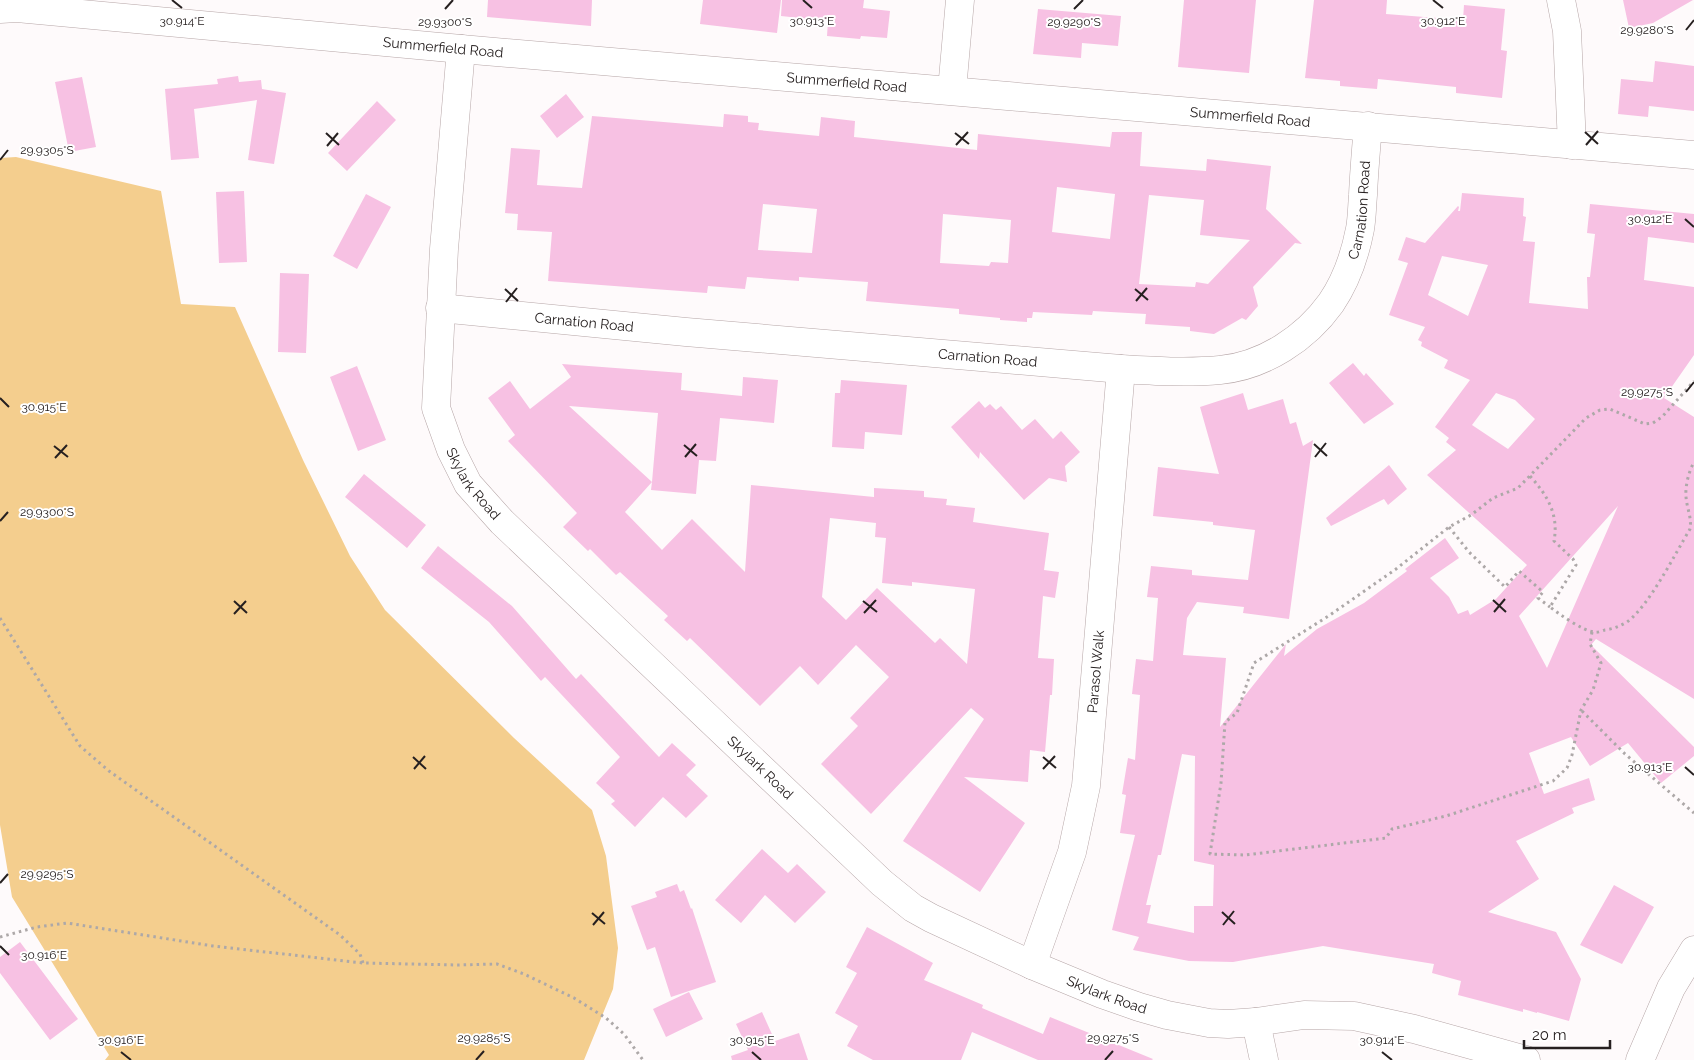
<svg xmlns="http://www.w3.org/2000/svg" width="1694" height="1060" font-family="Raleway,sans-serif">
  <rect width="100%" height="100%" fill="#fefafb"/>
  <path fill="#f4ce8e" d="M16,157l145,34 20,113 54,3 68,153 47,96 35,54 129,128 78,72 14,46 12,92 -5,41 -29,71h-479l4,-5 -97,-158 -12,-72v-667z"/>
  <path fill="#f7c1e3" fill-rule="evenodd" d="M488,0h104l-1,26 -104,-9z
    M703,0h78l-4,33 -77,-9z
    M782,0h82l-1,8 27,3 -3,27 -26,-2 -1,3 -33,-3 1,-15 -47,-5z
    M1184,0h72l-7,73 -71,-6z
    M1314,0h73l-1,14 77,6 1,-15 41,4 -4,41 6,1 -5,47 -46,-5v-6l-78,-8 -1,10 -37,-3v-5l-35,-3z
    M1623,0h70l-40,23 -24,5z
    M1038,9l83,7 -3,30 -36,-3 -1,15 -48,-4z
    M1655,61l39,5v45l-45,-5 -1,11 -30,-3 3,-35 32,3z
    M238,76l1,6 22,-2 1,9 24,4 -12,71 -26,-4 9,-60 -63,9 5,49 -28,2 -6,-71 53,-5 -1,-5z
    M82,77l14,70 -27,5 -14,-70z
    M566,94l18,23 -27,21 -17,-22z
    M377,101l19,19 -49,51 -19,-18z
    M724,114l24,2v6l11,1 -1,7 61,6 2,-19 34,4 -1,16 123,13 1,-16 132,13 2,-15h30l-2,34 66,5 1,-12 64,7 -5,43 36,35 -7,-1 -42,44 5,19 -12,14 -4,-2 -28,16 -24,-3v-4l-45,-3 1,-10 -53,-3 -1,4 -59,-3 -1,6h-5v4l-27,-2v-2l-41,-4v-5l-93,-8 2,-19 -69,-5v4l-52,-4 -2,12 -37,-3 -1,7 -159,-12 4,-49 -35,-2 1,-16 -13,-1 6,-65 29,2 -3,35 45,3 10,-72 131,11zM1057,187l58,7 -5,45 -58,-7zM1149,195l55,5 -4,35 50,5 -42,44 -12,-2 -1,5 -56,-3zM763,204l54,5 -5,44 -54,-3zM943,214l68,6 -3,43 -17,-1 -2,4 -49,-3z
    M244,191l3,71 -28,1 -3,-71z
    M1462,193l62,5 -1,18 3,1 -3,24 12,1 -6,61 59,6 -1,-32h3l5,-43 -8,-1 3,-29 104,10v29l-46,-6 -4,43 50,7v68l-30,43 30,19v282l-98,-60 -5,6 103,102v9l-33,27 -33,-40 -38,23 -19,-29 -42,16 15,41 45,-16 6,22 -23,8 2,5 -58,28 23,38 -51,33 68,20 25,47 -12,42 -32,-9v1l-14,-4v3l-65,-17 3,-14 -29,-8 2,-9 -111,-18 -90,16 -44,-1 -56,-11 6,-13 -27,-7 23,-95 -15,-2 6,-38 -4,-1 6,-36 7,2 5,-65 -8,-1 4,-35 17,2 5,-63 -11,-1 4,-31 41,4v5l56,5 7,-50 -42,-5v-3l-60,-6 5,-49 61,7 -19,-67 43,-14 5,17 35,-11 7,25 6,-2 7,24 10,-6 -24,179 -46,-6 1,-6 -47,-5 -10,16 -4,37 43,3 -6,69 66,-83 -2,12 33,-27 47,-26 43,-32 -2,-2 40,-31 14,20 -29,20 19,19 9,17 10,-4 2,5 26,-16 31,-34 -100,-90 29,-25 -10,-8 3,-4 -14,-11 35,-47 -26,-12 4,-8 -27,-14 1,-4 -4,-2 7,-13 -36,-12 19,-52 -10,-3 8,-23 19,6 33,-37 1,1 -1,4h2zM1442,256l46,9 -20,51 -40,-21zM1496,393l19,7 20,19 -27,30 -36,-24zM1618,506l-71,162 -28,-52zM1182,754l13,2 -1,105 20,4 -1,41h-19v27l-47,-10 4,-18h-5l12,-50h3z
    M366,194l25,13 -34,62 -24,-13z
    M280,273l29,1 -3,79 -28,-1z
    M1353,363l11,13 2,-3 28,31 -30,20 -35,-41z
    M562,364l120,9 -1,17 61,6 1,-19 35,3 -4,43 -54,-5 -4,43 -17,-1 -3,34 -45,-4 1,-8 -27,30 37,38 30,-31 53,53 6,-87 123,12v-9l50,3v6l23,2 -1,6 29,3 -2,14 76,11 -5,37 15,2 -4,26 -12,-2 -5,62 16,1 -2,36h-2l-5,57 -15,-2 -2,32 -64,-5 61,46 -45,69 -77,-51 81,-122 -13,-11 -100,106 -50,-50 37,-38 -8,-8 39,-41 -33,-32 -38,40 -18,-19 -40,40 -70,-68 -3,3 -23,-21 4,-4 -48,-44 -4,3 -26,-26 -2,2 -25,-24 14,-14 -69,-72 7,-6 -27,-37 22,-17 20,28 41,-32zM569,406l89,7 -6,69zM830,518l46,5 -1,14 11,1 -4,45 30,3v-4l63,7 -8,75 -27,-26 -5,5 -58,-55 -31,32 -24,-23z
    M357,366l29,74 -28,11 -28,-74z
    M841,380l66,5 -5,50 -37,-3 -1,17 -32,-2 3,-54h5z
    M979,401l6,7 5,-4 6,6 5,-4 21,24 13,-11 18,20 8,-8 19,21 -15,14 2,16 -18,-4 -25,22 -44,-48 -1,7 -28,-32z
    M1389,465l18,24 -19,16 -4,-6 -53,27 -5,-8z
    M364,474l62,51 -19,23 -62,-51z
    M438,546l74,60 64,73 5,-5 78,83 13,-14 24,22 -10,10 22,21 -22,22 -23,-21 -28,30 -24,-23 4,-3 -19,-18 24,-26 -75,-80 -4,4 -52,-59 -68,-54z
    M762,849l26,24 9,-9 29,28 -31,31 -30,-28 -24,28 -26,-23z
    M677,884l3,8 4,-2 7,19 1,-1 24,74 -45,15 -16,-50 -8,3 -16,-44 26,-9 -2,-5z
    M1614,885l40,22 -32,57 -42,-19z
    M867,927l66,36 -9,17 59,25 -1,3 61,26 7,-17 103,42 -1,1h-114l-66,-28 -11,28h-88l-26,-14 11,-20 -23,-13 22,-40 -11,-6z
    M20,942l58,77 -28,21 -50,-67v-16z
    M689,992l14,27 -37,18 -13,-28z
    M762,1012l13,29 24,-8 9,27h-76l-1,-4 17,-6 -12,-26z"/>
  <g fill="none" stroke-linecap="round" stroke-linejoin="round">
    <defs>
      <g id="street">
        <path d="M1561,0l6,31 5,114"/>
        <path id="s1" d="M0,9l17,-1 444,41 1233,106"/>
        <path id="s2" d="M461,49l-17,200 -8,159 15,42 17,34 34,38 380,361 31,25 18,10 101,47 70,29 37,13 28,8 42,8 19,1 28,-2 48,-7 50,1 60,13 112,31"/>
        <path d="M952,90l8,-90"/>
        <path id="s3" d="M440,308l246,24 435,37c33,2 66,4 99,1 44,-4 86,-32 111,-67 15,-22 24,-48 29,-74 2,-11 2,-23 3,-34 1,-23 3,-46 5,-69"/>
        <path id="s4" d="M1032,965l40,-113 14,-66 35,-417"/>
        <path d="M1256,1022l8,38"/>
      </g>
      <path id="secondary" d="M1640,1060l31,-72 23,-38"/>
    </defs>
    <use href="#street" stroke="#b6a6a7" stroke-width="29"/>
    <use href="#secondary" stroke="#b6a6a7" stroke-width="29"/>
    <path stroke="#ada8a8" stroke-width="3" stroke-dasharray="2.5 4" stroke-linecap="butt" d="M1530,476c17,19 29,38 24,65l19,18 3,6 -26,42c9,7 33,24 44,25 3,1 8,-1 11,-2 8,-1 15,-4 22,-8 22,-16 48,-68 63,-93 2,-11 -3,-20 -4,-32 -1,-11 3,-26 8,-35
      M1449,527l20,25 36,35 14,-16 24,21 -5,6 12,9
      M0,618l80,128 29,25 231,164 20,19 3,9
      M1592,632l-2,12 11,19 -8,27 -12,20 -9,45 -5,13 -14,13 -107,35 -54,13 -6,9 -141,17 -35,-1 11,-71 4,-61 12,-9 17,-50 76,-48 66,-46 53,-42 22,-12 22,-17 25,-10 68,-70 14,-8 10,-1 35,15 8,-1 9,-6 32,-36
      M1582,711l43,43 69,59
      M0,937l37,-10 30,-4 146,23 150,17 95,2 39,-1 27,10 50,24 32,20 18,16 19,26"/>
    <use href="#street" stroke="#fff" stroke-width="28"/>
    <use href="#secondary" stroke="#fff" stroke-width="28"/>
  </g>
  <path fill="none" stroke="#262020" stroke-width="2" d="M172,0l10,8M803,0l9,8M1433,0l10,8M445,9l8,-9M1074,9l9,-9M1686,30l8,-10M1585,132l13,12M326,133l13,12M955,133l14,11M956,145l12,-13M1586,145l12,-14M327,146l11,-13M0,160l8,-10M1685,219l9,8M505,289l13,12M1135,289l13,11M1136,301l11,-13M506,302l11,-14M1686,392l8,-10M0,398l9,9M1314,444l13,12M684,445l13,11M54,446l14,11M685,457l11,-13M1315,457l11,-14M55,458l12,-13M0,521l8,-9M1493,600l13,12M234,601l13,12M863,601l14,11M1494,612l11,-13M864,613l12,-13M234,614l12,-13M413,757l13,12M1043,757l13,11M1685,767l9,8M414,769l11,-13M1043,769l12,-13M0,883l8,-9M1222,912l13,12M592,913l13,11M593,925l11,-13M1223,925l11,-14M0,946l9,9M121,1052l10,8M752,1052l9,8M1382,1052l10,8M476,1060l8,-9M1105,1060l8,-9"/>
  <g text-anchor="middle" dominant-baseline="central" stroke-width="4" stroke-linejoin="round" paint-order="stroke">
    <g font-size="14" fill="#262020" stroke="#fff">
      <text stroke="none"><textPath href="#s1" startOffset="445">Summerfield Road</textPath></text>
      <text stroke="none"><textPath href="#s1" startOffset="850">Summerfield Road</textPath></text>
      <text stroke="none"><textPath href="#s1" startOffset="1255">Summerfield Road</textPath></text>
      <text stroke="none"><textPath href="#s3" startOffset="1015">Carnation Road</textPath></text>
      <text stroke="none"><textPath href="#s3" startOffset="145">Carnation Road</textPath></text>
      <text stroke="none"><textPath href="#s3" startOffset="550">Carnation Road</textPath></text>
      <text stroke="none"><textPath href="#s2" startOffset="445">Skylark Road</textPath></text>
      <text stroke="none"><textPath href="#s4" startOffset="302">Parasol Walk</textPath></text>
      <text stroke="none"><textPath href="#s2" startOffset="850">Skylark Road</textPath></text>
      <text stroke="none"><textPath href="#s2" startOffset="1270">Skylark Road</textPath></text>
    </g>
  </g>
  <g font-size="12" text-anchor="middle" fill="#262020" stroke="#fff" stroke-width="4" stroke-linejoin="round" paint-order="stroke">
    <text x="182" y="25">30.914°E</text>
    <text x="812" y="25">30.913°E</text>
    <text x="1443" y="25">30.912°E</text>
    <text x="445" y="26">29.9300°S</text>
    <text x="1074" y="26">29.9290°S</text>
    <text x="1647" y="34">29.9280°S</text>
    <text x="47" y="154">29.9305°S</text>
    <text x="1650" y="223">30.912°E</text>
    <text x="1647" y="396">29.9275°S</text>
    <text x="44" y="411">30.915°E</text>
    <text x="47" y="516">29.9300°S</text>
    <text x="1650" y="771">30.913°E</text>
    <text x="47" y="878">29.9295°S</text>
    <text x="44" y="959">30.916°E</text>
    <text x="484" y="1042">29.9285°S</text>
    <text x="1113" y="1042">29.9275°S</text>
    <text x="121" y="1044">30.916°E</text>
    <text x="752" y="1044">30.915°E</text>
    <text x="1382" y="1044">30.914°E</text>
  </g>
  <path d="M1524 1040v8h86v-8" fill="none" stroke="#262020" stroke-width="2.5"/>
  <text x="1532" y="1040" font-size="15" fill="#262020" stroke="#ffffff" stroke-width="4" paint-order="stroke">20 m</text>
</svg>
